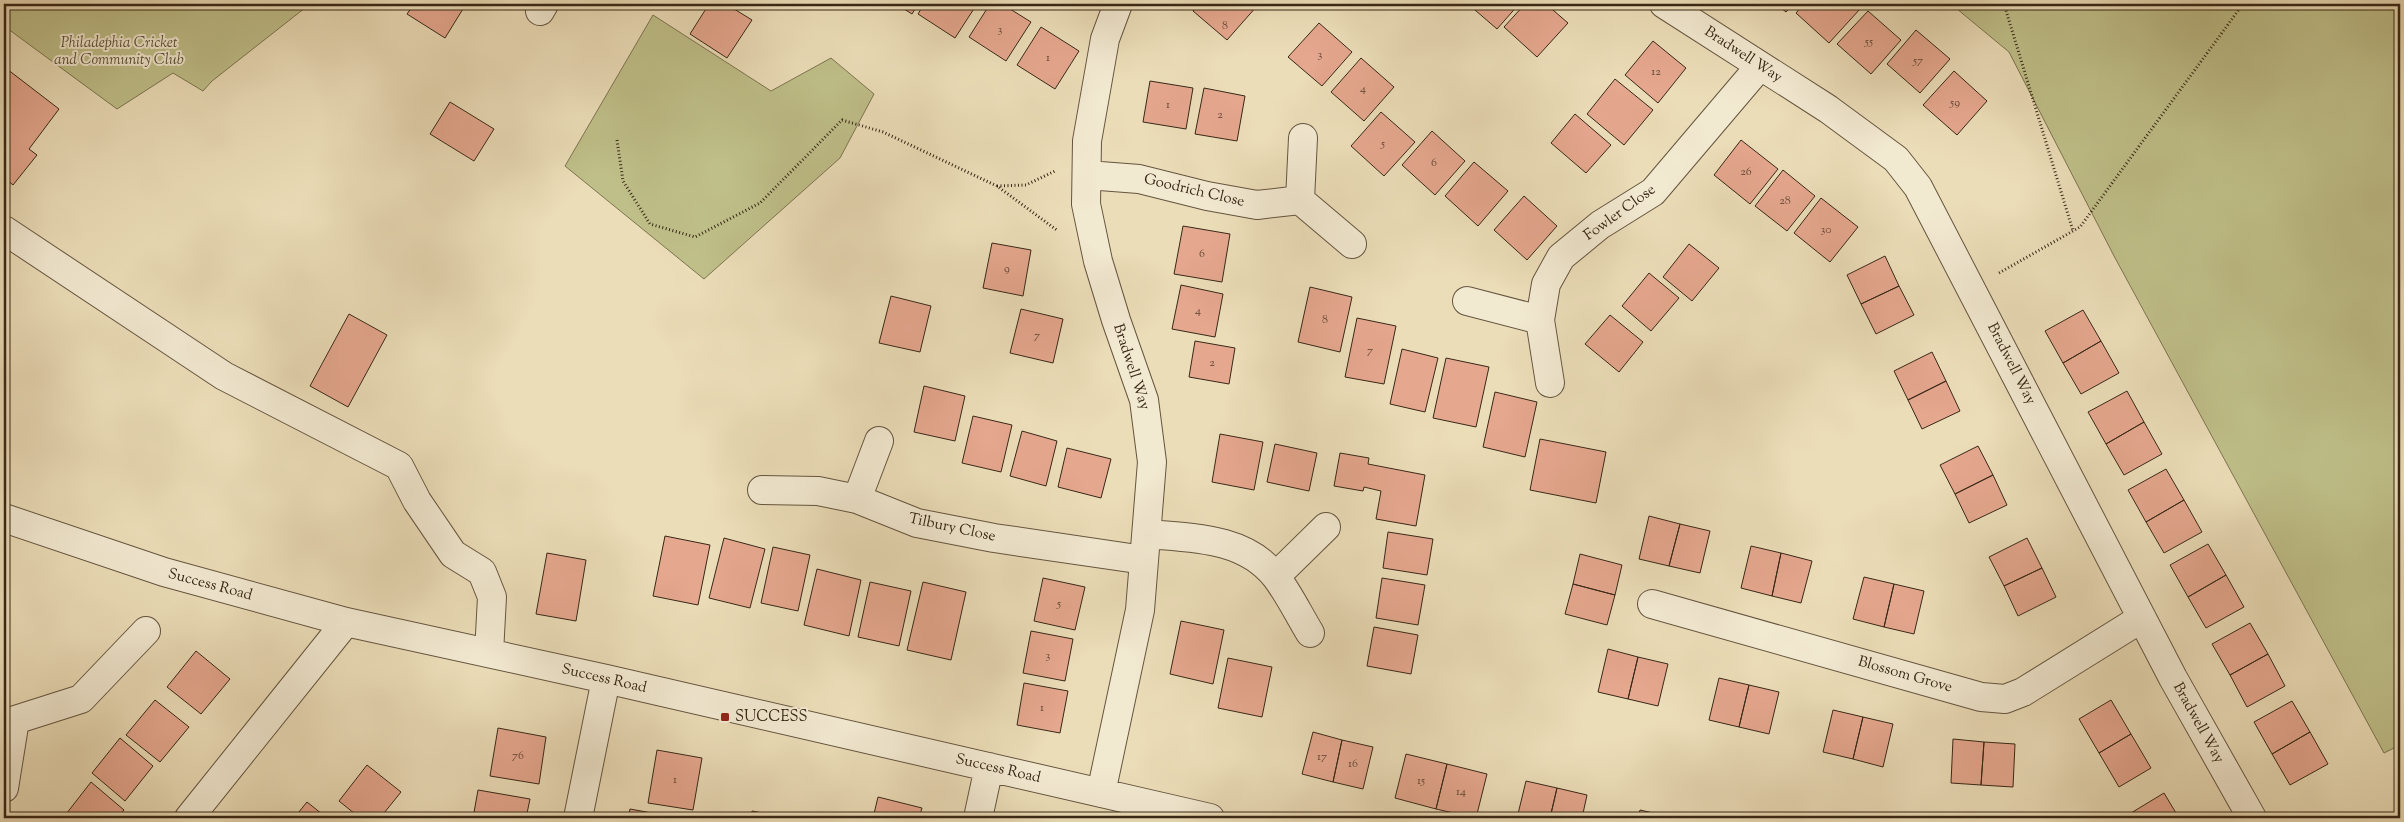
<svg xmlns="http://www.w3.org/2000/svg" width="2404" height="822" font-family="'Sorts Mill Goudy',serif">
  <rect width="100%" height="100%" fill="#ebddb8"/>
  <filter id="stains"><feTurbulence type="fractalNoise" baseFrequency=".004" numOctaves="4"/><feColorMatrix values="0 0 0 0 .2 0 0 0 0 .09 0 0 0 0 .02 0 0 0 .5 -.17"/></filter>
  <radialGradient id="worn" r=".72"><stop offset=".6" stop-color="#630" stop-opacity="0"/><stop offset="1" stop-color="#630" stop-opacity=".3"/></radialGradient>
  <path fill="#bfbf89" stroke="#7c7450" d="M4,4h306l-98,77 -9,10 -30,-18 -56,36 -113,-83z
    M1951,4h449v741l-16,8 -270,-497 -105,-204z
    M653,15l118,76 60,-33 43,36 -34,64 -136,121 -139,-113z"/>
  <path fill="#e5a78e" stroke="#382817" d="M414,4h52l-21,34 -38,-24z
    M709,4h17l26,16 -25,38 -37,-24z
    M896,4h22l-6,10z
    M924,4h53l-22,34 -37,-24z
    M990,4h12l29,18 -25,39 -37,-24z
    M1199,4h55l3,2 -30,34 -34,-29z
    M1468,4h51l-22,25z
    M1525,4h21l22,19 -31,34 -33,-30z
    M1776,4h17l-7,8z
    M1804,4h50l6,5 -31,34 -33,-30z
    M1868,11l33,29 -30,34 -34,-30z
    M1319,23l33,29 -30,34 -34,-29z
    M1041,27l38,24 -24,38 -38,-24z
    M1916,30l34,29 -30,34 -33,-29z
    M1653,41l33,27 -28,35 -33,-28z
    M1361,58l33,29 -30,34 -33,-29z
    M7,69l52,40 -30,40 8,6 -24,30 -7,-6 -2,3v-109z
    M1954,71l33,30 -30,34 -34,-30z
    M1615,79l38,31 -29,35 -37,-31z
    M1150,81l43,7 -7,41 -43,-7z
    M1204,88l41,8 -8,45 -42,-7z
    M450,102l44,27 -20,32 -44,-27z
    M1381,112l34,30 -31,34 -33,-30z
    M1575,114l36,31 -25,28 -35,-30z
    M1432,131l33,30 -30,34 -33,-30z
    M1741,140l37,29 -28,35 -36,-29z
    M1474,162l34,29 -30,35 -33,-30z
    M1783,170l32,26 -28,35 -32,-25z
    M1524,196l33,30 -30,34 -33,-30z
    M1821,198l37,29 -28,35 -36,-29z
    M1183,226l47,8 -8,48 -48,-8z
    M992,243l39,7 -8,46 -40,-8z
    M1689,244l30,24 -27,33 -29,-24z
    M1885,256l14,30 -38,18 -14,-29z
    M1649,273l30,25 -28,33 -29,-25z
    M1181,285l42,9 -8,43 -43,-8z
    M1899,286l15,29 -38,19 -15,-30z
    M1310,287l42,10 -12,55 -42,-10z
    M891,296l40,10 -11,46 -41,-9z
    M1021,309l42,10 -10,44 -43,-10z
    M2083,310l18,31 -38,22 -18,-32z
    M349,314l38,21 -39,72 -38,-21z
    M1610,315l33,27 -24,30 -34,-28z
    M1357,318l39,8 -12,58 -39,-7z
    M1195,341l40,7 -6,36 -40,-7z
    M2101,341l18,32 -38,21 -18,-31z
    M1402,349l36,9 -13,54 -35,-8z
    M1932,352l14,29 -38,19 -14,-29z
    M1446,358l43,9 -13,60 -43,-9z
    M1946,381l14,30 -38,18 -14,-29z
    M924,386l41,10 -10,45 -41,-9z
    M2127,391l17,31 -38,22 -18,-32z
    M1495,392l42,10 -12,55 -42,-10z
    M973,416l39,9 -11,47 -39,-9z
    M2144,422l18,32 -38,21 -18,-31z
    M1022,431l35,10 -11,45 -36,-10z
    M1220,434l43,8 -9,48 -42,-8z
    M1540,439l66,13 -10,51 -66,-13z
    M1275,444l42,9 -8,38 -42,-9z
    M1978,446l15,29 -38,19 -15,-29z
    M1067,448l44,11 -10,39 -43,-11z
    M1340,453l29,5 -1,6 57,11 -9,51 -40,-7 5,-28 -17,-4 -1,4 -29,-5z
    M2166,469l18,31 -38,22 -18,-32z
    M1993,475l14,30 -38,18 -14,-29z
    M2184,500l18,32 -38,21 -18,-31z
    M1649,516l31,8 -11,42 -30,-7z
    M1680,524l30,7 -10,42 -31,-7z
    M1388,532l45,7 -6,36 -44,-7z
    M665,536l45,9 -12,60 -45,-9z
    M724,538l41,11 -15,59 -41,-10z
    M2027,538l15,30 -38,18 -15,-29z
    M2208,544l18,31 -38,22 -18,-32z
    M1751,546l30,7 -9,43 -31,-8z
    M773,547l37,8 -12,56 -37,-8z
    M547,553l39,7 -10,61 -40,-7z
    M1781,553l31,8 -11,42 -29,-7z
    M1580,554l42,11 -7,30 -42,-11z
    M2042,568l14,29 -38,19 -14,-30z
    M817,569l44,11 -12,56 -45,-11z
    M2226,575l18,32 -38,21 -18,-31z
    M1864,577l30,7 -10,43 -31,-8z
    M1043,578l42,9 -10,43 -41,-9z
    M1382,578l43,7 -7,40 -42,-7z
    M870,582l41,9 -12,55 -41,-9z
    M923,582l43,10 -15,68 -44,-10z
    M1573,584l42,11 -8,30 -42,-11z
    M1894,584l30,7 -10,43 -30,-7z
    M1181,621l43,9 -11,54 -43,-10z
    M2250,623l18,31 -38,21 -18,-31z
    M1374,627l44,8 -7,39 -44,-8z
    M1031,631l42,8 -8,42 -42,-8z
    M1608,649l30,8 -10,42 -30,-7z
    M196,651l34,28 -29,35 -34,-27z
    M2268,654l17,32 -38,21 -17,-32z
    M1638,657l30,7 -10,42 -30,-7z
    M1228,658l44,9 -10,50 -44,-9z
    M1719,678l30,7 -10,42 -30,-7z
    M1024,683l44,8 -8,42 -43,-8z
    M1749,685l30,7 -10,42 -30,-7z
    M155,700l34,27 -29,35 -34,-27z
    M2111,700l20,34 -32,19 -20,-34z
    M2292,701l18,31 -38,22 -18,-32z
    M1833,710l30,7 -10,42 -30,-7z
    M1863,717l30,7 -10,43 -30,-8z
    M498,728l48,9 -7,47 -49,-8z
    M1313,732l29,8 -9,42 -31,-8z
    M2310,732l18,32 -38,21 -18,-31z
    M2131,734l20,34 -32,19 -20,-34z
    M120,738l33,28 -28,35 -33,-28z
    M1953,739l31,3 -3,43 -30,-2z
    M1342,740l31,7 -10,42 -30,-7z
    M1984,742l31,2 -2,43 -32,-2z
    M657,750l45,8 -9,52 -45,-7z
    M1406,754l41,10 -11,45 -41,-11z
    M1447,764l40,10 -11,44 -40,-9z
    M367,765l34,27 -21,26h-20l-21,-17z
    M1526,781l31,7 -7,30h-33z
    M91,782l33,28 -7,8h-54z
    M1557,788l30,7 -5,23h-32z
    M478,790l52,9 -4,19h-53z
    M2164,793l15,25h-44l-4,-5z
    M878,797l44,11 -3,10h-46z
    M307,802l20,16h-33z
    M630,809l49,9h-51z
    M1640,810l31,7 -1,1h-32z
    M752,811l26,5 -1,2h-27z
    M1027,813l22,5h-23z"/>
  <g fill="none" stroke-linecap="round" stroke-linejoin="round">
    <defs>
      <path id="minor" d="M1664,4l164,105 68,50 22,28 255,491 79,140
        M540,11l4,-7
        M1303,138l-3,62 52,44
        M1087,175l52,4 68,17 50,9 43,-5
        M4,230l220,146 175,90 18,35 36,53 29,18 10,25 -3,56
        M1467,301l73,19
        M1550,383l-10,-63 6,-36 15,-27 39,-32 53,-33 107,-126
        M762,490l56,1 39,8 60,24 77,15 150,22
        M857,499l22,-58
        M4,518l160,54 182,50 260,57 604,139
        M1147,534c45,4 98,3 129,43 13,17 23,38 34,56
        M1276,576l50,-49
        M1652,604l329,93 24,2 18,-7 119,-74
        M4,788l11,-68 66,-21 65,-68
        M1101,793l39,-183 12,-148 -8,-62 -28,-80 -18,-59 -12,-57 1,-63 18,-102 13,-35
        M189,818l157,-196
        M578,818l28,-139
        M978,818l11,-51"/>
    </defs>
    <use href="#minor" stroke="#65553f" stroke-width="30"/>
    <path stroke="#382817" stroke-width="3" stroke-dasharray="1 2.5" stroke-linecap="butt" d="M2004,4l69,227
      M617,140l6,41 27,43 45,13 65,-34 82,-83 41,12 114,54 61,45
      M997,186l29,-1 29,-14
      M1999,273l81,-46 163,-223"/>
    <use href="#minor" stroke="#f2e9d1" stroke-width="28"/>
  </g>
  <rect fill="#8f2418" stroke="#f2e9d1" stroke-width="2" x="720" y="712" width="10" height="10" rx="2.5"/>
  <g text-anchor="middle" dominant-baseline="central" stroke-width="4" stroke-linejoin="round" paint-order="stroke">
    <g font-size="12" fill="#634835">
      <text x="1225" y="26">8</text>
      <text x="1000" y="30">3</text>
      <text x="1869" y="42">55</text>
      <text x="1320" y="55">3</text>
      <text x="1048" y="58">1</text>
      <text x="1918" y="61">57</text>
      <text x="1656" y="72">12</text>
      <text x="1363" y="89">4</text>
      <text x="1955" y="103">59</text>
      <text x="1168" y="105">1</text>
      <text x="1220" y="115">2</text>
      <text x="1383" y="144">5</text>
      <text x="1434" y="163">6</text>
      <text x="1746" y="172">26</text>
      <text x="1785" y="201">28</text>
      <text x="1826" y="230">30</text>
      <text x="1202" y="254">6</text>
      <text x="1007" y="269">9</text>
      <text x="1198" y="311">4</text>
      <text x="1325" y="320">8</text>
      <text x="1037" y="336">7</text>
      <text x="1370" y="351">7</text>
      <text x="1212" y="363">2</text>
      <text x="1059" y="604">5</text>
      <text x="1048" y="656">3</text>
      <text x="1042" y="708">1</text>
      <text x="518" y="756">76</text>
      <text x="1322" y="757">17</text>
      <text x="1353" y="764">16</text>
      <text x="675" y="780">1</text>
      <text x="1421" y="781">15</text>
      <text x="1461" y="792">14</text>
    </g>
    <g font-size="15" font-style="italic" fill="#5a4e34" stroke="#f2e9d1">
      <text x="119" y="43">Philadephia Cricket<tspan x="119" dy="17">and Community Club</tspan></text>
    </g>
    <g font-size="15" fill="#382817" stroke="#f2e9d1">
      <text transform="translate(1743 55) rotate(33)">Bradwell Way</text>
      <text transform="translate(1194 191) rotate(13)">Goodrich Close</text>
      <text transform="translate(1620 213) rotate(-36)">Fowler Close</text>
      <text transform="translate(2011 364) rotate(63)">Bradwell Way</text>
      <text transform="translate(1131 367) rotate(72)">Bradwell Way</text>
      <text transform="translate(952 528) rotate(12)">Tilbury Close</text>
      <text transform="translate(210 585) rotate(15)">Success Road</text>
      <text transform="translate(1905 675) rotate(16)">Blossom Grove</text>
      <text transform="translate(604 679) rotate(13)">Success Road</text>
      <text transform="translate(2198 723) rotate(61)">Bradwell Way</text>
      <text transform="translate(998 769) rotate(13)">Success Road</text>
    </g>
    <g font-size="15" fill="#382817" stroke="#f2e9d1" text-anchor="start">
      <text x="735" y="717">SUCCESS</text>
    </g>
  </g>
  <rect width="2404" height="822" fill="none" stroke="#ebddb8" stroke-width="20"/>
  <rect x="5" y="5" width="2394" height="812" fill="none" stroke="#382817" stroke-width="2.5"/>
  <rect x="10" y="10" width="2384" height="802" fill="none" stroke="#382817"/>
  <rect width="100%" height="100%" filter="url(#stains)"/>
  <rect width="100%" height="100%" fill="url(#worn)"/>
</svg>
